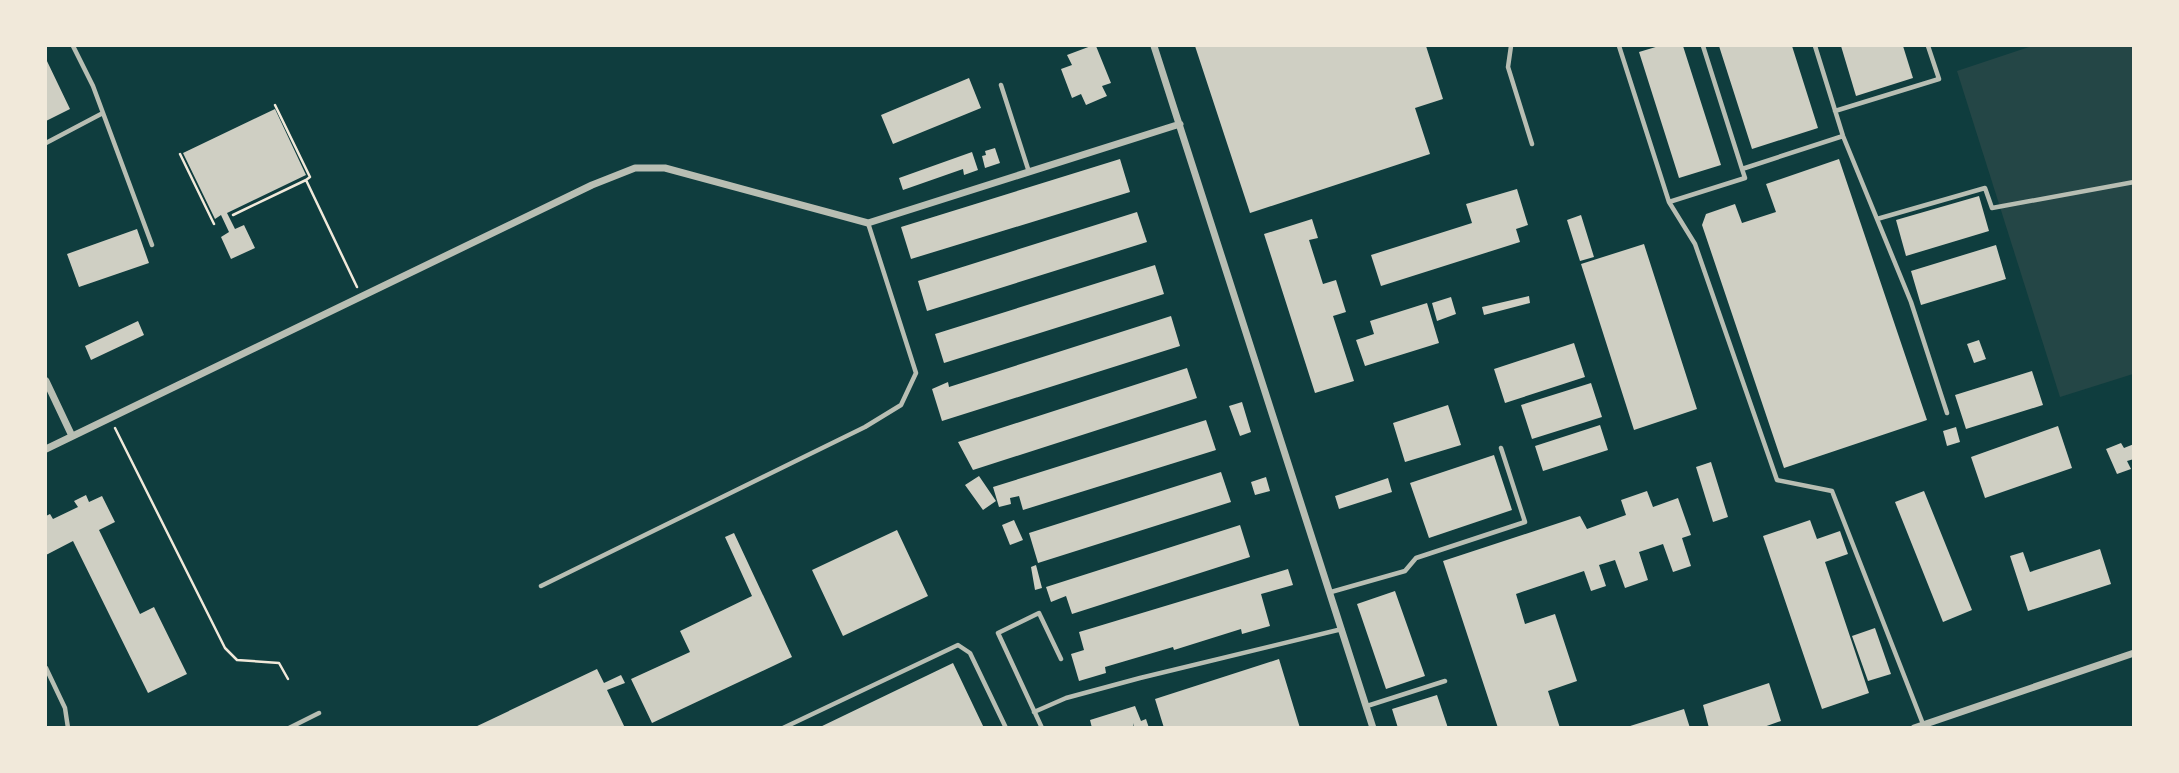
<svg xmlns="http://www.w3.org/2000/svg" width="2179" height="773" font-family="'Noto Sans',sans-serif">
  <rect width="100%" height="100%" fill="#0f3d3e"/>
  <path fill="#244646" d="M2032,46h101v328l-73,23 -103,-326z"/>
  <path fill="#cfcfc3" d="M1091,46h5l15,37 -9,3 5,10 -21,9 -5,-11 -9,4 -11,-29 11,-4 -5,-10z
    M1195,46h231l17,53 -28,9 15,46 -180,59z
    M1659,46h24l38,119 -42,13 -40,-126z
    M1719,46h73l26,82 -66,21z
    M1841,46h62l10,32 -57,18z
    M46,59l24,50 -24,12z
    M969,78l12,30 -88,36 -12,-29z
    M275,109l31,66 -79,38 8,16 9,-4 11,23 -24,11 -10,-22 8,-5 -8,-17 -6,4 -32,-66z
    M995,148l5,15 -15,5 -3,-12 4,-1 -1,-4z
    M972,152l6,18 -14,5 -1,-6 -60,21 -4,-12z
    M1120,159l10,33 -219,67 -10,-32z
    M1839,159l88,261 -143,48 -82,-243 4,-11 29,-10 7,19 34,-11 -10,-28z
    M1517,189l11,36 -12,4 4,13 -139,44 -10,-31 101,-32 -6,-19z
    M1979,196l10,35 -83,25 -10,-36z
    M1137,212l10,30 -220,69 -9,-30z
    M1581,215l13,42 -14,4 -13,-41z
    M1312,219l6,19 -9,2 14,44 13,-4 10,32 -13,4 21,65 -39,12 -51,-159z
    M137,229l12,34 -70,24 -12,-33z
    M1644,244l53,165 -63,21 -53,-166z
    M1996,245l10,34 -85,26 -10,-34z
    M1155,265l9,29 -220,69 -9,-29z
    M1529,296l1,7 -46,12 -2,-8z
    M1451,297l5,17 -19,7 -5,-18z
    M1427,303l12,40 -74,23 -9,-26 18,-6 -4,-13z
    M1171,316l9,30 -238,75 -10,-32 16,-7 1,5z
    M138,321l6,14 -53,25 -6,-14z
    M1979,340l7,19 -12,4 -7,-19z
    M1574,343l11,34 -80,26 -11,-34z
    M1187,368l10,30 -193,62 -31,10 -15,-28z
    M2032,371l11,34 -77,24 -11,-34z
    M1591,383l11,34 -70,22 -11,-34z
    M1242,402l9,30 -11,4 -11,-30z
    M1448,405l13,40 -56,17 -12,-39z
    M1206,420l10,30 -193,60 -4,-14 -9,2 1,6 -12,3 -6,-20z
    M1600,425l8,25 -65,21 -8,-25z
    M2058,426l14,42 -87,30 -14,-41z
    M1956,427l4,15 -13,4 -4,-15z
    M2121,443l3,5 10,-4v15l-7,2 4,8 -14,5 -11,-25z
    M1494,455l18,55 -83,28 -19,-55z
    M1711,462l17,55 -15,5 -17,-55z
    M1221,472l10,30 -193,61 -9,-30z
    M979,476l17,25 -13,9 -18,-25z
    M1266,477l4,14 -15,4 -4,-13z
    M1388,478l4,14 -53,17 -4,-13z
    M1647,491l6,16 25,-9 13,37 -9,3 9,28 -18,6 -10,-28 -24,8 9,28 -23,8 -10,-28 -16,5 7,21 -15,5 -7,-20 -68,23 9,30 30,-10 22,67 -29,10 12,37h-62l-55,-167 137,-45 7,13 39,-14 -5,-15z
    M1924,491l48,119 -29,12 -48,-120z
    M86,495l3,7 13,-6 13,26 -16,8 41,84 14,-7 33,67 -39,19 -75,-152 -27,14v-39l4,-2 3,5 25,-12 -4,-6z
    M1014,520l9,20 -13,5 -8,-20z
    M1810,520l7,19 23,-8 8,23 -23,8 44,131 -47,16 -59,-173z
    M1240,525l10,32 -178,57 -6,-18 -15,6 -5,-15z
    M897,530l31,66 -85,40 -31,-66z
    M734,533l58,124 -140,66 -21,-44 59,-27 -10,-21 72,-35 -27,-59z
    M2100,549l11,35 -83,27 -18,-55 13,-4 7,20z
    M1036,565l6,23 -7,2 -4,-23z
    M1288,569l5,16 -32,9 9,32 -28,8 -1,-5 -67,21 -1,-3 -68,20 1,6 -27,8 -8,-27 13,-4 -5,-18z
    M1395,591l30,85 -39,13 -29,-85z
    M1875,628l16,46 -23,7 -16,-45z
    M1279,659l21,69h-136l-9,-29z
    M953,663l31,65h-166z
    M597,669l7,14 17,-8 4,8 -18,7 18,38h-152z
    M1769,683l12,38 -20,7h-52l-6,-23z
    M1437,695l11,33h-50l-6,-19z
    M1135,706l6,15 5,-2 3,9h-15l-1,-5v5h-41l-2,-8z
    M1684,709l6,19h-63v-1z"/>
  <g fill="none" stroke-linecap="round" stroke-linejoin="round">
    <path stroke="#f1e9da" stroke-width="2.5" d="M275,105l35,72 -4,3
      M180,154l34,70
      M233,215l73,-35 51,107
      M115,428l110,220 12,12 42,3 9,16"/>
    <path stroke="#b8beb3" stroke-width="4.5" d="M73,46l20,40 59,159
      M1511,46l-3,21 24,77
      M1619,46l50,156 26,42 82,236 55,11 91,233
      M1703,46l39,123
      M1815,46l28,90 68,166 36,111
      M1001,85l28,87
      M1835,111l104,-32 -11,-33
      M46,143l55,-29
      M1669,202l76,-24 -3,-9 101,-33
      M1877,219l108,-31 7,20 142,-26
      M541,586l324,-159 36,-22 15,-32 -48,-150
      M1331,592l74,-21 11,-13 109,-36 -24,-74
      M46,668l19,40 3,20
      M1367,706l78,-25
      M1034,712l32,-14 74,-20 202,-49
      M289,728l30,-15
      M783,728l175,-83 12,8 36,75
      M1042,728l-44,-95 41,-20 22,46"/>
    <path stroke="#b8beb3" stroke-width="7" d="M1154,46l219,682
      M46,381l26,55
      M46,449l546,-264 43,-17h30l203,55 312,-99
      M1914,728l220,-75"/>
  </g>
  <rect width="2179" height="773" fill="none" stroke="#f1e9da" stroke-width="94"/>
</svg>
